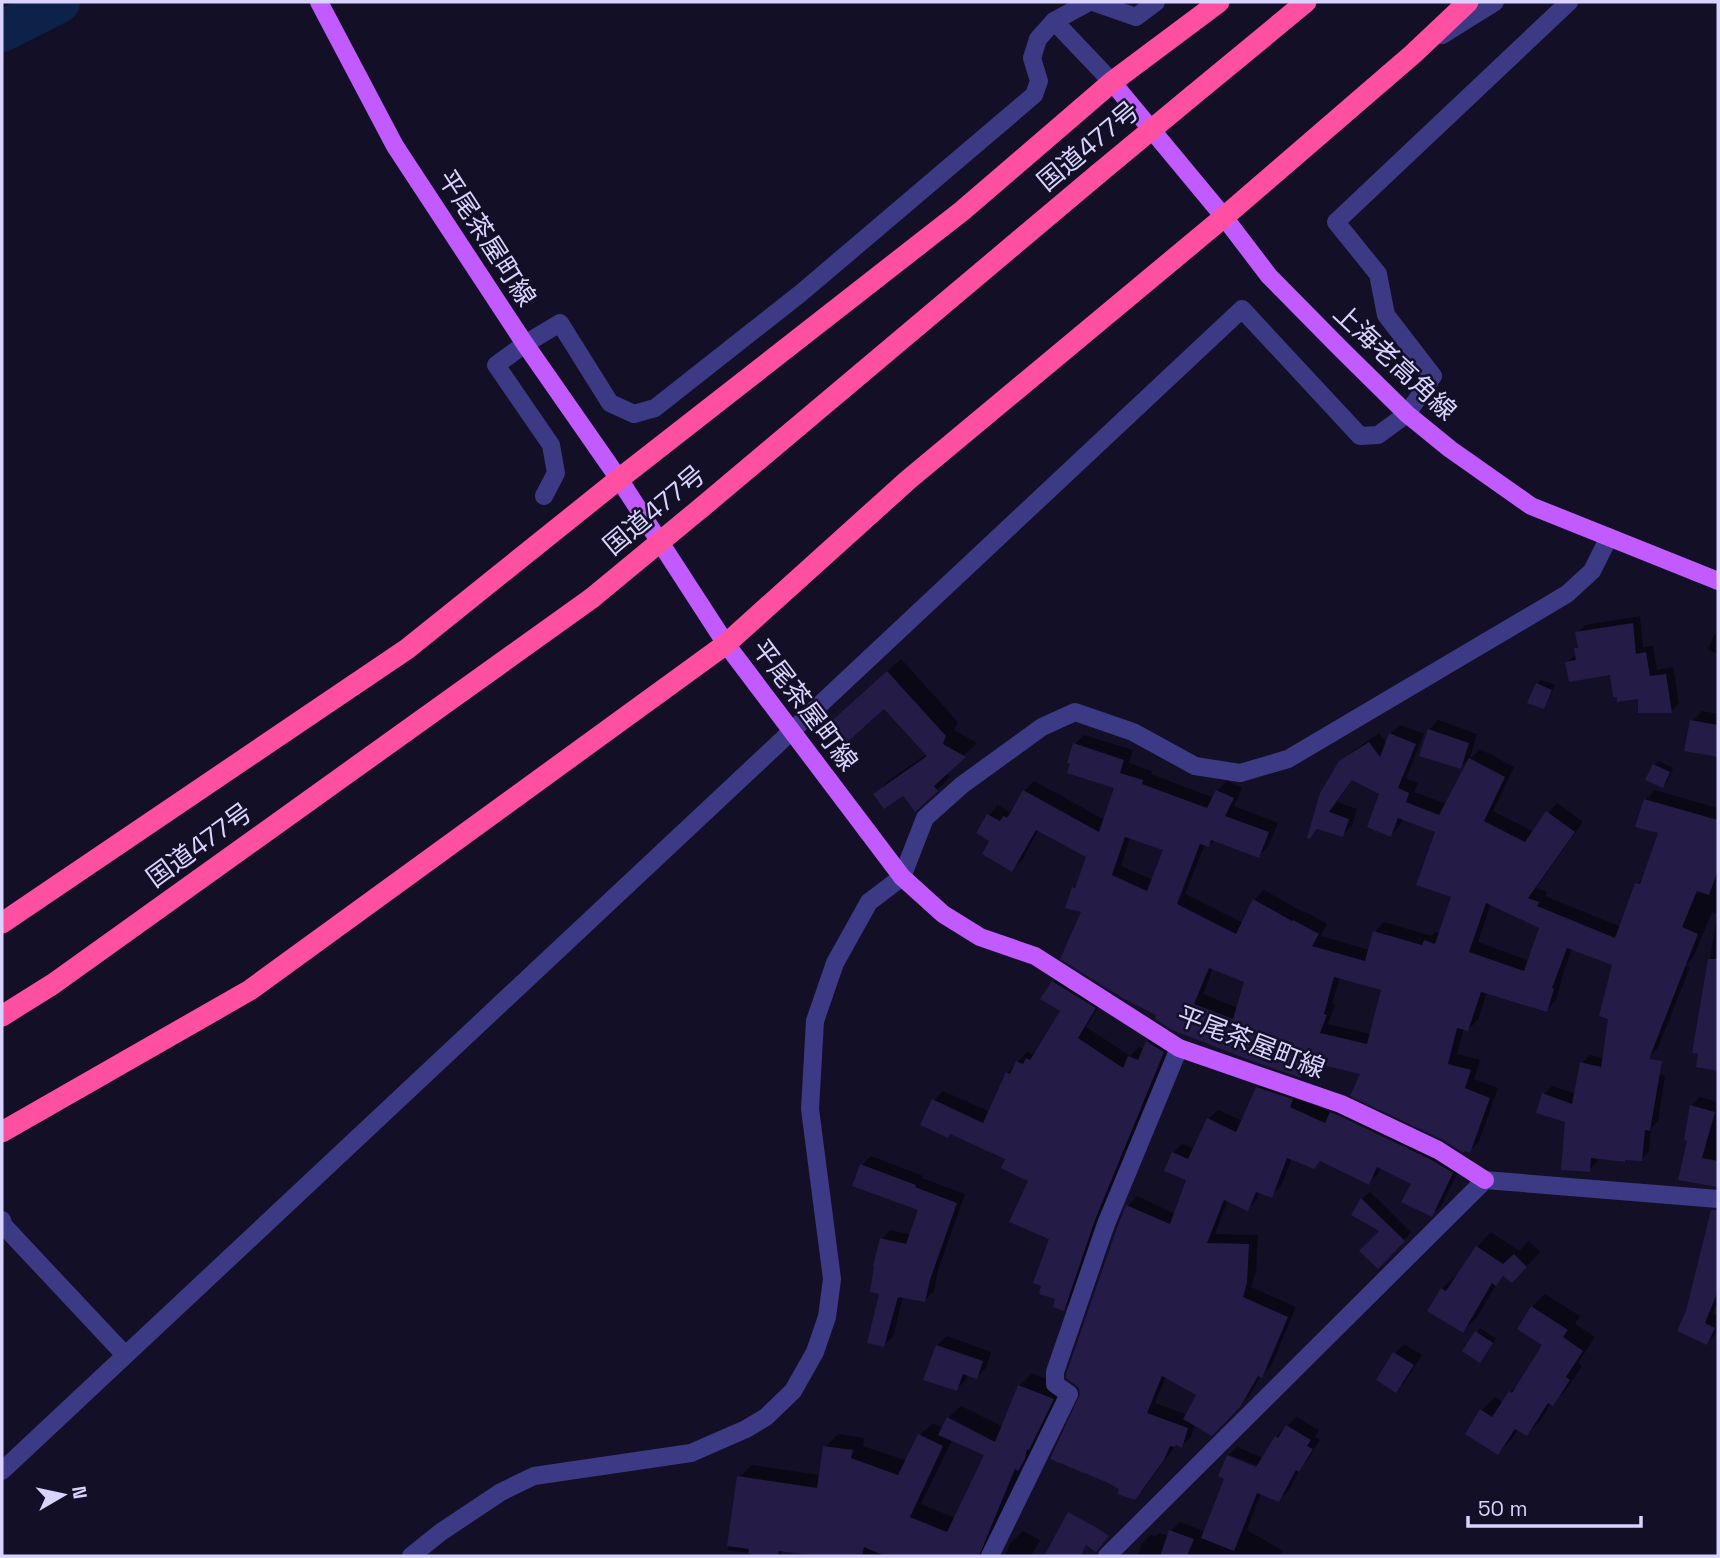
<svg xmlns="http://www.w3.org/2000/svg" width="1720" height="1558" font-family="'Space Grotesk','Noto Sans JP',sans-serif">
  <rect width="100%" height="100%" fill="#130f26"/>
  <path fill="#0007" fill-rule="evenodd" d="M1640,616l3,31 10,-1 4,24 16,-3 6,36 -8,8 -31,-14 -29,-24 -44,-11 10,-8 -1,-5 3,-3 -2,-13 8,-8z
    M1718,631v23l-10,-4 6,-15z
    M901,659l57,63 -4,8 23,13 -31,29 4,5 -13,13 -61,4 12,-13 39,-27 -43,-48 -43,8z
    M1541,680l14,5 -8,18 -4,4 -6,-23z
    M1702,711l16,3v42l-32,-6 6,-29z
    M1438,720l39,14 -7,24 -10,9 -31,-37z
    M1400,725l24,9 -18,44 12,5 -4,9 32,12 24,-45 10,-10 34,18 -21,44 41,21 14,-19 9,-10 26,19 -47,66 11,4 -2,4 76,31 16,-43 8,-8 15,-44 -15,-32 10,-10 62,18 1,-8v157l-8,3 7,-46 -5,-2 -19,46 -8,8 5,1 -32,81 -10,10 -34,-94 -42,-16 -11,31h1l-6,21 -9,10 -60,-18 -9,28 -10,9 -4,-1 -7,26 23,6 -6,19 24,9 -19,53 -9,10 -108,-78 -48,-12 -14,15 -141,-61 -76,-104 -10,-23 6,-7 9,-25 -49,-27 -17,31 -10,10 -21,-30 -2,-25 9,-10 11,7 15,-21 10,-10 71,39 11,-33 -41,-43 9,-9 49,15 -4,13 23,8 -1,3 63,24 3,-7 10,-10 15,7 -8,18 44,17 -10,23 -9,10 -44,-17 -6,6 -4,-1 -20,50 58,29 11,-23 10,-10 39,22 1,-1 23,13 -6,12 48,14 6,-18 9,-10 47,14 4,-4 6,1 12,-37 -16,-65 -34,-13 -3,7 -9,10 -9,-42 -29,-14 -16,23 20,7 -5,17 -10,9 -23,-7 -9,9 39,-83 30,-21 8,11 3,-10zM1130,837l36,12 -13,31 -32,-14zM1491,903l50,24 -11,34 -52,-19zM1213,968l34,13 -9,27 -35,-14zM1340,977l44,12 -13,45 -43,-10 7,-19 -3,-1z
    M1658,761l15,7 -6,14 -4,4 -9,-21z
    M1718,969v100l-20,-3 8,-84z
    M1064,972l40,26 -18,29 44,29 9,-9 6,2 3,-7 9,-10 15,9 -98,258 -10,10 -7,-11 -6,-60 -21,-58 -23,-22 -55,-25 -4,3 -14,-36 9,-9 47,21 17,-39 20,-21 5,2 5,-5 25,-38 -19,-12 11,-17z
    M1590,1055l19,4 2,-3 54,20 -7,45 -7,7 -2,23 -8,9 -43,-3 -1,5 -8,8 -22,-49 -23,-27 8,-8 24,8 6,-31z
    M1267,1078l31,20 34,14 9,-8 121,60 -21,42 -10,9 -18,-32 -32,-16 -3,7 -10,9 -47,-23 -29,-2 -11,28 -10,10 -11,-5 -3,8 -9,10 -20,-9 -13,34 43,1 -2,37 -5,15 45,20 -25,59 -10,9 -12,21 -37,37 -17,-9 -4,13 -9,9 -6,-3 -3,6 -29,40 -9,9 -14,-10 -39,-93 46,-189 9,-10 38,18 13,-35 -15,-26 9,-9 13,5 13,-30 10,-9 25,11 14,-33zM1166,1376l33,18 -12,21 -32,-12z
    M1700,1097l18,5v83l-38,-6 9,-40 2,-33z
    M871,1156l52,20 -1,2 43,16 -27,76 -4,21 -9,9 -22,-4 -10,40 -9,9 -3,-53 1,-53 8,-9 21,5 9,-26 -58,-44z
    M1370,1192l41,40 -33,35 3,-36 -28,-16 9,-16z
    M1714,1231l4,1v69l-5,12 5,3v13l-2,5 -9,9 -19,-32z
    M1491,1232l28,19 10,-10 11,11 -14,15 -21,8 -8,8 -20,34 -14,14 -21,-42 14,-14 2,1 19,-29z
    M1545,1294l35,22 -5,8 20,13 -17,26 4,3 -17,25 -13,13 -1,-1 -11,18 -13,13 -9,-5 -7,11 -13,13 -16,-43 13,-13 9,6 6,-11 12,-11 23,-37 -13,-37z
    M1480,1328l16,11 -13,17 -19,-6z
    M947,1336l44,16 -5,16 -9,9 -9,-3 -2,6 -10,9 -19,-44z
    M1404,1344l18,11 -17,27 -9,9 -17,-11 16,-27z
    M1032,1373l33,14 -34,69 -7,7 -32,75 5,16 8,2 5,-12 13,-13 17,9 -9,16h-212l-35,-6 -6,6h-7l-43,-6 11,-73 13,-12 68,10 5,-28 13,-13 26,4 -1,8 44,15 13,-26 13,-12 10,5 5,-10 13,-12 42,21 16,-41zM952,1440l34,14 -31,64 -34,-14z
    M1296,1417l23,13 -4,7 5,3 -13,21 -6,6 -13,24 -9,9 -18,-7 -14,37 36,21 -3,5h-142l4,-13 9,-8 5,1 3,-3 10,3 2,-5 9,-9 26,10 21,-54 1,-22 9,-9 26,11 13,-21zM1230,1455l35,14 -2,3 -33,-14z"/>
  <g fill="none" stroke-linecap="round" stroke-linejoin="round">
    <path stroke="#0c2248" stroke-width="42" d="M2,31l57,-29"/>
  </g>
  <path fill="#241b47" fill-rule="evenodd" d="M1633,623l3,31 10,-2 4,24 16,-2 6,39h-34v-14l-21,3v-5h-4l-3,-22 -41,7 -4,-20 11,-2 -2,-12h4l-3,-16z
    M887,671l59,65 -3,8 23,13 -32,29 4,5 -23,21 -12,-16 -19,13 -11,-15 54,-38 -43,-47 -41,37 -18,-19z
    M1536,683l16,7 -8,19 -17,-6z
    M1690,720l28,5v32l-34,-6z
    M1428,729l41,14 -8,26 -42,-13z
    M1389,733l27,11 -18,44 11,5 -3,9 33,13 30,-57 36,19 -21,44 41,21 21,-31 29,21 -47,66 11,4 -2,4 78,32 20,-55 5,1 18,-51 -23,-6 9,-28 74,21v50l-9,25 -12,-4 -15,36 16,7 -49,125 13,2 -12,70 -5,-1 -3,31 -17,-1v2l-34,-4 -1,14 -29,-2 4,-48 -29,-9 6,-20 30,11 8,-42 21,5 7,-48 -9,-3 13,-51 -45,-17 -15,40 2,1 -7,23 -66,-20 -13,39 -11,-3 -9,36 23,6 -6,18 25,10 -20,55 -5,-2 -1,2 -21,-13 -93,-44 10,-22 -50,-12 -4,9 -2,-1 -3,8 -49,-17 -80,-31 -17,-11 1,-4 -32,-16 -64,-40 21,-47 -16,-4 7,-21 3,1 11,-31 -50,-27 -24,42 -30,-18 7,-13 -13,-8 11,-19 13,7 3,-5 4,2 16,-28 76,42 15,-44 -47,-15 3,-9 -3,-1 6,-20 51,17 -4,13 23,7 -1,4 65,24 9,-18 18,8 -9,18 44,16 -10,26 -48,-18 -2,7 -9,-3 -23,60 59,30 17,-35 39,22 1,-1 26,14 -7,12 53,15 8,-30 49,14 2,-5 11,4 16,-47 -35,-12 19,-53 -37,-14 -7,19 -24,-10 12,-33 -27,-14 -23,32 20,7 -6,18 -26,-8 -7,10 -3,-1 13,-45 19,-32 30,-19 11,15zM1125,837l38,13 -16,41 -35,-16zM1486,903l53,25 -15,43 -55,-19zM1209,968l35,14 -11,37 -39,-15zM1334,977l47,13 -14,54 -47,-11 7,-18 -3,-1z
    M1653,764l17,8 -7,16 -18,-8z
    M1708,959h10v112l-22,-4 2,-13 -6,-1z
    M1052,981l44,27 -18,30 45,30 5,-12 10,4 8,-19 18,11 -69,168 -31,91 -11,-4 2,-8 -16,-5 2,-8 -8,-3 16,-44 -40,-17 19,-41 -27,-13 4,-9 -55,-25 -2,4 -28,-13 12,-26 51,24 23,-51 4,2 6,-13 7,3 3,-6 4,2 30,-49 -20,-12z
    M1256,1087l37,12 -3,8 35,16 5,-11 10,4 92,44 21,13 -21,44 -31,-15 10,-18 -34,-17 -8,18 -49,-24 -6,8 -27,-11 -15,40 -16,-6 -8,19 -24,-11 -17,43 42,1 -2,39 -4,14 45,20 -26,61 -4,-2 -18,31 -28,29 -29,-17 13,-24 -34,-19 -15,37 41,15 -6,20 -6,-3 -2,2 -4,-1 -6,14 -29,40 -18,-6 2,-5 -13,-7 -56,-23 30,-65 -1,-6 -13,-10v-4l51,-146 9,-23 44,19 16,-44 -22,-9 8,-19 16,7 19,-41 29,14z
    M1690,1105l25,7 -13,46 16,3v26l-40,-7 9,-39 -3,-1z
    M860,1164l56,21 -1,2 42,16 -27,77 -5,22 -27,-5 -14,50 -17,-4 12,-49 -9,-2 4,-25 -1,-1 7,-28 26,6 12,-34 -66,-24z
    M1361,1198l44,43 -27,28 -19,-18 20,-20 -28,-16z
    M1711,1210h7v81l-13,32 10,5 -8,17 -30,-14 9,-20z
    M1476,1246l27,18 11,-10 13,13 -15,16 -9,-7 -7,10 -4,-3 -29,50 -36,-22 14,-23 5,3z
    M1531,1306l37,24 -5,7 20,14 -17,26 4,3 -17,26 -5,-3 -21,33 -12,-7 -17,26 -33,-21 15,-25 12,8 17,-26 3,2 30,-48 -25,-16z
    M1475,1331l18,12 -13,20 -18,-12z
    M936,1345l47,16 -6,18 -14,-5 -6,17 -34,-11z
    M1393,1352l21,13 -18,28 -20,-13z
    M1018,1385l36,14 -25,51 -2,-1 -2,10 -7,12 -3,-2 -36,87h-94l-21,-9 -2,9h-47l-36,-5 -1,5h-18l-12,-2 1,-5 -22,-3 10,-70 80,12 6,-42 30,4 -2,8 47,17 20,-41 25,12 -33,71 37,15 37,-77 -46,-20 9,-18 48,25z
    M1286,1425l25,15 -4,6 6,3 -14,23 -3,-2 -17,32 -22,-9 -23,58 -33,-13 23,-59 -6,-3 9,-21 29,12 19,-31 3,2z
    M1068,1512l31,17 10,7 -13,16 -10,-7 -5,11h-37z
    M1169,1530l25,9 -7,17h-27z"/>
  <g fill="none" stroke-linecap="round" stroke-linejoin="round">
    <path stroke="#3d3a85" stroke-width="18" d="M1093,2l43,15 20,-15
      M1054,21l58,61
      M1442,35l53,-33
      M544,496l12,-23 -5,-28 -55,-80 29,-21 35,-21 50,80 24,11 21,-6 146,-115 233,-198 5,-14 -7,-23 6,-19 16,-18 35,-19
      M2,1220l2,6 121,129
      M2,1471l1240,-1162 118,127 18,-1 29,-21 26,-38 -47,-61 -8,-41 -42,-52 233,-220
      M411,1556l30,-24 60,-40 33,-16 157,-23 55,-24 20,-12 27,-26 22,-39 12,-35 5,-38 -22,-170 5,-88 20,-58 34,-61 33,-25 23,-59 37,-33 80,-58 33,-15 58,20 62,34 45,7 48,-14 279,-165 25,-23 17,-34
      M990,1556l79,-162 -14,-10v-12l51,-148 73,-176
      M1107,1556l378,-376 233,19"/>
    <path stroke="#c25bff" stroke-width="18" d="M319,2l76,144 130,198 94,135 107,165 176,233 41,37 37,23 55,19 144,92 162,56 97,46 47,30
      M1112,82l112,135 45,59 72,73 66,65 43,35 81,57 187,75"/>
    <path stroke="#ff4fa3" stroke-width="21" d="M1192,96l114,-94
      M701,508l397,-334
      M2,923l405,-274 212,-170 343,-268 150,-129 107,-80
      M2,1016l51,-32 539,-386
      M2,1132l248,-142 476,-346 182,-164 316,-263 189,-163 55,-52"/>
    <path stroke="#ff4fa3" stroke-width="21" d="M1098,174l94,-78
      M592,598l109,-90"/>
  </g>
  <g text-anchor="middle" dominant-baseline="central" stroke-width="5" stroke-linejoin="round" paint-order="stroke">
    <g font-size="26" fill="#d9d4ff" stroke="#130f26">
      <text transform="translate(1088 146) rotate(-40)">国道477号</text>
      <text transform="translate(487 238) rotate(57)">平尾茶屋町線</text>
      <text transform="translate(1395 362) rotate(43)">上海老高角線</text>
      <text transform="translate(654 510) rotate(-40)">国道477号</text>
      <text transform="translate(805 705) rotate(53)">平尾茶屋町線</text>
      <text transform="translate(199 845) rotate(-36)">国道477号</text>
      <text transform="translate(1251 1042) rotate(21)">平尾茶屋町線</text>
    </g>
  </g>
  <rect width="1720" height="1558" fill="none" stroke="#d9d4ff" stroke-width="7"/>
  <g transform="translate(63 1495) rotate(81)" stroke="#130f26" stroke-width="5" paint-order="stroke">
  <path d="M0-5L12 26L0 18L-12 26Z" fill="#d9d4ff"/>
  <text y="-10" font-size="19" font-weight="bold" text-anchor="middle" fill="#d9d4ff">N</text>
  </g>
  <path d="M1468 1516v10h173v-10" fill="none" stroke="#d9d4ff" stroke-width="3.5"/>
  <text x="1478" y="1516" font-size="21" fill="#d9d4ff" stroke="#130f26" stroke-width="5" paint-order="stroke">50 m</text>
</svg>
